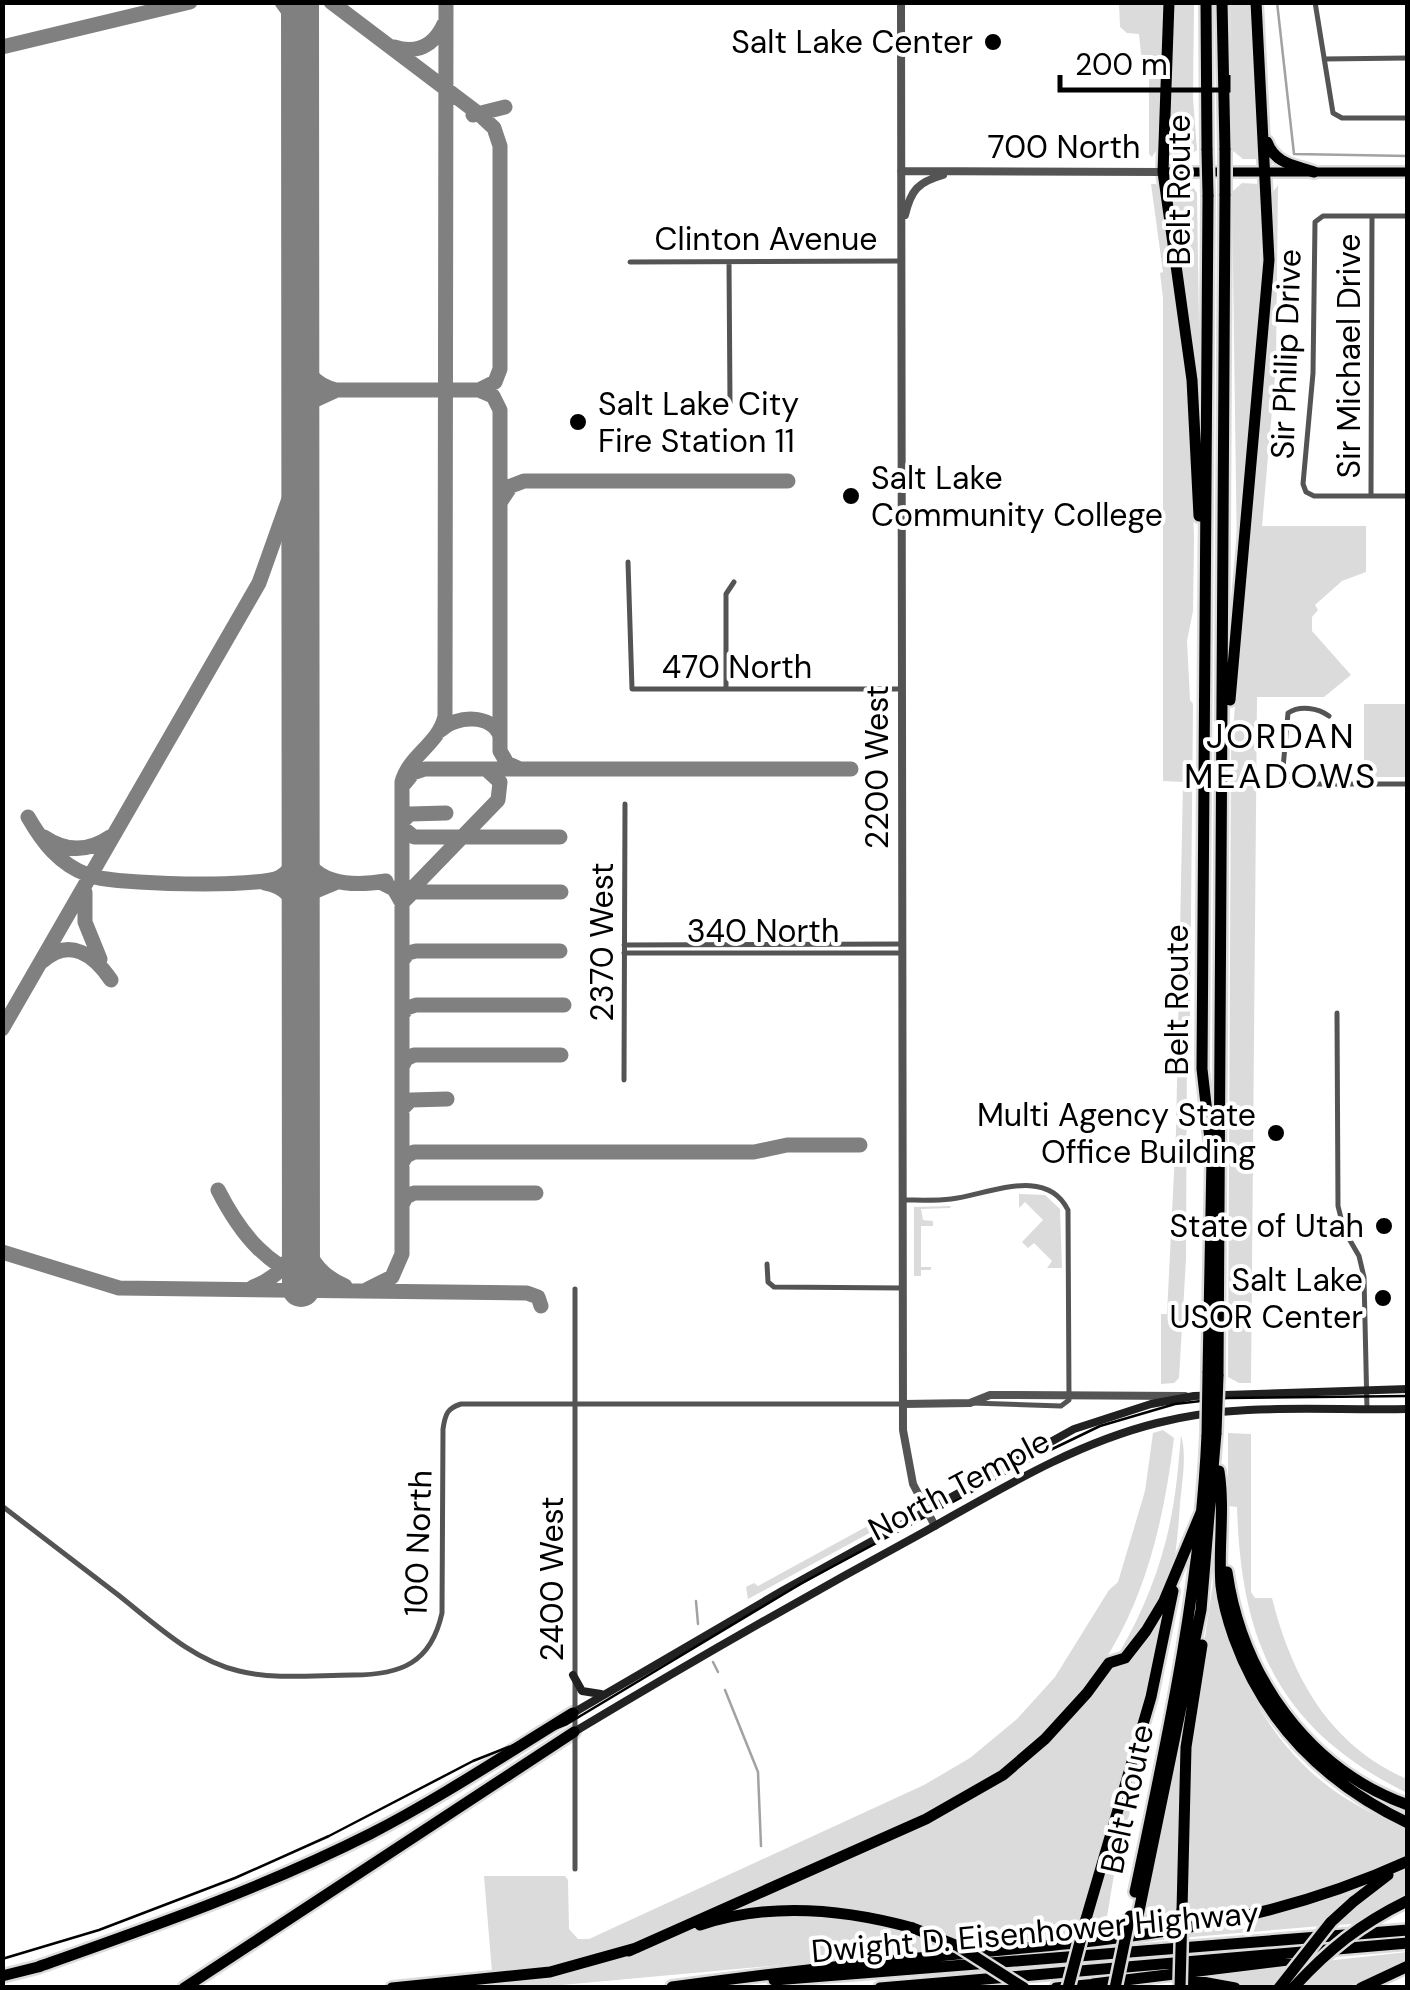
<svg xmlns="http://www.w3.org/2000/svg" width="1410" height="1990" font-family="'DM Sans',sans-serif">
  <rect width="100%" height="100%" fill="#fff"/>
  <path fill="#dbdbdb" d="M1119,3h46l-7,144 -6,10 -3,-3v-91l-8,-9 -2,-20 -12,-1 -7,-6z
    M1175,3h19l-1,95 4,52 -9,6 2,3h-21z
    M1230,3h20l8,96v60h-15l-11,-9z
    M1242,183l18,1 1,114 -25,288h-2l3,-26 -5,-368z
    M1151,184h5l5,8 7,69 20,115 6,161 -1,74 -6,30 3,59 3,4 -3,314 -3,14 -1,227 -7,119 -5,5 -13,1v-70h6l9,-182 7,-350 -20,-1v-483l-3,-25 3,-1z
    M1172,184h19l6,9 3,198 -3,1z
    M1278,185l-2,179 -14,162h104v46l-24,9 -27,24 3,5 -6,7v14l39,44 -27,22h-67l-6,686h-12l-11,-6v-10l3,-616 42,-465 -2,-91z
    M1364,704h43v73h-43z
    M1019,1194l26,1 15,14 2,59h-15l5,-7 -18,-18 -6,5 -6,-6 21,-22 -18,-18 -6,6z
    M951,1206l-1,2 -29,1 2,11 10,1v5h-12v41h10v3h-10v6h-7v-69z
    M1163,1430l11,8c-17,139 -55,244 -172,331 -64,47 -145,73 -217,105 -66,30 -133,66 -203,84 -29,7 -60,10 -90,14l-8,-96h81l3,4 1,49 9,10h11l335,-154 46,-27 47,-39 38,-42 54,-87 9,-8 27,-91 8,-58z
    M1228,1433l23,1v158l4,6h17c20,79 57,147 135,181v14c-127,-63 -166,-149 -170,-286l-9,-1z
    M1181,1435c6,20 1,47 -1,69 -9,147 -62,292 -101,433l-107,10 -35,-16 -57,-16h-160c86,-38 182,-73 263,-122 90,-54 157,-151 183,-253 9,-34 12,-69 15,-105z
    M895,1511l4,6 -151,82 -2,-12 8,-4 4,3z
    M1213,1583h4c18,113 77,207 190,244v30l-121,46 -101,23 3,-175z
    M1147,1727l-23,114 -5,3 -15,91 -16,2z
    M1181,1744l-1,183 -42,6 40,-186z
    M1407,1865v31l-53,28 -22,1 57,-48z
    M1353,1893l-32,33 -177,15 87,-16z
    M806,1913l90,13 61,23 -417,38 -110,1 71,-6 232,-63z
    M1407,1952v8l-59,27h-102l-46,-10 -1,-2z"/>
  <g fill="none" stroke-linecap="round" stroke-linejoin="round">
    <path stroke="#a2a2a2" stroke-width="2.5" d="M1277,2l17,152 114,2
      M696,1601l2,23
      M713,1662l5,10
      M725,1690l33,82 3,74"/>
    <path stroke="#808080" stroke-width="15" d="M282,2l13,18 5,23
      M2,47l188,-45
      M394,47c22,7 40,-1 50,-23
      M300,85l11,-83
      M473,115l32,-8
      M300,347c4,23 12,37 36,43h143l16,-8 5,-13v-223l-6,-18 -15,-14 -148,-112
      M479,390l14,6 7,14v341l7,12 13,6
      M302,424l11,-23 24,-11
      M501,501l10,-15 13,-5h264
      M441,730c15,-15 51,-16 59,6
      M405,783l8,-10 12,-4h426
      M446,813l-36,1 -7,7v7l11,9h146
      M28,817c15,26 31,47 60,58 23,10 173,13 192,2 15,-9 19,-24 21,-40
      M44,837c22,15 44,15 66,0
      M301,843c6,42 50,44 85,38
      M380,882l14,7 8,14 11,-11h148
      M265,883c20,3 31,16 35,36
      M85,892v30l15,37
      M404,897l94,-97 2,-18 -14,-13
      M300,919l13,-27 24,-10
      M43,961c27,-24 51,-6 68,19
      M402,961l6,-8 8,-2h144
      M402,1015l5,-7 9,-3h148
      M2,1029l257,-446 31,-87 10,-84
      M402,1067l4,-8 8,-4h147
      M402,1109l9,-9 36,-1
      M402,1163l4,-7 8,-4h340l33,-7h73
      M218,1190c23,45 50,78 100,94
      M402,1205l4,-8 8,-4h122
      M301,1210c2,35 9,61 44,76
      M2,1252l117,36 408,5 11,4 3,9
      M253,1287c26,-10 42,-28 46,-56
      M368,1289l24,-12 10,-23v-472c7,-27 37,-38 43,-66l1,-714"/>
    <path stroke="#808080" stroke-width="38" d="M300,2l1,1286"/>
    <defs>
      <path id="primary" d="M1163,172h245"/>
      <path id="motorway" d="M1169,2l-6,170 29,208 7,136
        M1206,2l1,148
        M1222,2l3,148
        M1267,142c8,22 27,23 47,30
        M1208,195l-6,874 10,88 -4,216
        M1230,700l39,-440 -13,-258
        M1218,1376l7,-1182
        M1219,1471c6,38 -1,77 2,115 2,18 7,35 13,52 31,86 92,146 174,185
        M1227,1572c15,103 80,197 181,233
        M1135,1892c32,-152 65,-301 72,-457
        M1353,1902l35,-27
        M1182,1910l4,-163 16,-102
        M1138,1916l63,-306 15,-177
        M1086,1919l65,-222 22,-106
        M700,1925c69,-23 144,-16 213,3
        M629,1951l297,-132 77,-44 42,-36 42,-46 22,-30 16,-5 21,-27 18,-30 39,-93
        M2,1976l36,-9c113,-40 225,-79 332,-133 70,-36 136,-80 203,-121
        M1180,1978l55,10
        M774,1980l634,-50
        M1093,1984l195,-24
        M672,1987c95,-13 190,-24 286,-33 162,-15 298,-24 450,-93
        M184,1988l390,-256
        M392,1988l158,-16 86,-24
        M880,1988l528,-45
        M1056,1988l41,-4
        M1361,1988l47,-22"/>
    </defs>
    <use href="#primary" stroke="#dbdbdb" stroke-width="14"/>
    <use href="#motorway" stroke="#dbdbdb" stroke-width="16"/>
    <path stroke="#545454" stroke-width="5" d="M1315,2l18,111 9,5h66
      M1324,59l84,-1
      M1408,216h-85l-8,6 -2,151 -10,111 3,8 8,4h94
      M630,262l272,-1
      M729,262l1,141
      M1371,496l1,-280
      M628,562l4,127h270
      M726,689v-95l8,-12
      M1329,716c-11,-8 -29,-11 -41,-3l-5,55 4,12 11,4h110
      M624,945l278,-1
      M624,953h277
      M1337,1013l1,193 6,24 15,26 5,21 3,133
      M624,1080l1,-276
      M902,1200c16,0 33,1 49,-1 36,-4 95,-34 117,11l1,190 -8,6 -89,-3
      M767,1264l1,18 6,5 129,1
      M575,1289v580
      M2,1506c39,30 77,59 115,88 37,29 75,66 122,77 36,9 77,4 114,4 48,0 78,-12 89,-62l1,-184c2,-14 4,-21 18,-25h442"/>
    <path stroke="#545454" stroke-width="8" d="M901,2l2,1428 10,54 22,42
      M901,171l262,1
      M905,215c6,-25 13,-33 38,-40
      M903,1404l67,-1 20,-8h19l176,1"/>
    <path stroke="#212121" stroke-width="8" d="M573,1675l9,16 19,3
      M573,1713l209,-122 292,-162 77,-25 43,-8 214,-7
      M574,1732c115,-69 232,-136 350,-200 75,-42 149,-88 233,-109 81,-21 168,-12 251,-14"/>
    <use href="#primary" stroke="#000" stroke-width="9"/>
    <use href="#motorway" stroke="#000" stroke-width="11"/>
    <path stroke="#000" stroke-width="2.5" d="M2,1959l97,-29 136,-52 94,-42 144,-75 94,-37 235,-141 240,-129 58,-28 75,-22 52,-6 181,-2"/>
    <defs>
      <path id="motorway-bridge" d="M1207,150l1,45
        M1225,150v44
        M1216,1433l2,-57
        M1207,1435l1,-62
        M913,1928l45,18 66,42
        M1068,1988l18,-69
        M1115,1988l15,-72
        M1180,1988l2,-78
        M1279,1988l52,-66 22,-20
        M1293,1988c36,-39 67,-64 114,-87"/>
    </defs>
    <use href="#motorway-bridge" stroke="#dbdbdb" stroke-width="16" stroke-linecap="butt"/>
    <use href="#motorway-bridge" stroke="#000" stroke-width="11"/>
  </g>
  <g fill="#000" stroke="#fff" stroke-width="4">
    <circle cx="993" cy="42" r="10"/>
    <circle cx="578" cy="422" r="10"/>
    <circle cx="851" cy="496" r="10"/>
    <circle cx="1276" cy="1133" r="10"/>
    <circle cx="1384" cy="1226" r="10"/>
    <circle cx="1383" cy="1298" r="10"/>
  </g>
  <g text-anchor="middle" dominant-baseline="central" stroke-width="8" stroke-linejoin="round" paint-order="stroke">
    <g font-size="32" fill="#000" stroke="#fff" text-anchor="end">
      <text x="973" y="42">Salt Lake Center</text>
      <text x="598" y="404" text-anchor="start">Salt Lake City<tspan x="598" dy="37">Fire Station 11</tspan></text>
      <text x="871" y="478" text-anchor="start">Salt Lake<tspan x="871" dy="37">Community College</tspan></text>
      <text x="1256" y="1115">Multi Agency State<tspan x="1256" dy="37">Office Building</tspan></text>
      <text x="1364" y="1226">State of Utah</text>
      <text x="1363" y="1280">Salt Lake<tspan x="1363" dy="37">USOR Center</tspan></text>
    </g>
    <g font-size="32" fill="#000" stroke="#fff">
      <text x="1064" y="147">700 North</text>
      <text transform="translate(1179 190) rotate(-90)">Belt Route</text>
      <text x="766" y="239">Clinton Avenue</text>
      <text transform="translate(1286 354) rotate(-88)">Sir Philip Drive</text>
      <text transform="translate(1349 356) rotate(-90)">Sir Michael Drive</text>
      <text x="737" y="667">470 North</text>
      <text transform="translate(877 767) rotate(-90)">2200 West</text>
      <text x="763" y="931">340 North</text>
      <text transform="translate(602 942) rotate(-90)">2370 West</text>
      <text transform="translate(1177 1000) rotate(-90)">Belt Route</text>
      <text transform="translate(959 1485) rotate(-28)">North Temple</text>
      <text transform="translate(418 1543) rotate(-88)">100 North</text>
      <text transform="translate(552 1579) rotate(-90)">2400 West</text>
      <text transform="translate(1127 1799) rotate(-78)">Belt Route</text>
      <text transform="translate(1035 1932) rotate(-5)">Dwight D. Eisenhower Highway</text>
    </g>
    <g font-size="35" letter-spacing="2.5" fill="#000" stroke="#fff">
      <text x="1281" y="736">JORDAN<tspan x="1281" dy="40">MEADOWS</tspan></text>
    </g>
  </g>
  <rect width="1410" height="1990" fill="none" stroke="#000000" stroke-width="10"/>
  <path d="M1060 75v15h168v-15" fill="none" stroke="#000000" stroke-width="5"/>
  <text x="1075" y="75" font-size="30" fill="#000000" stroke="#ffffff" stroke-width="8" paint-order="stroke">200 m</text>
</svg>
